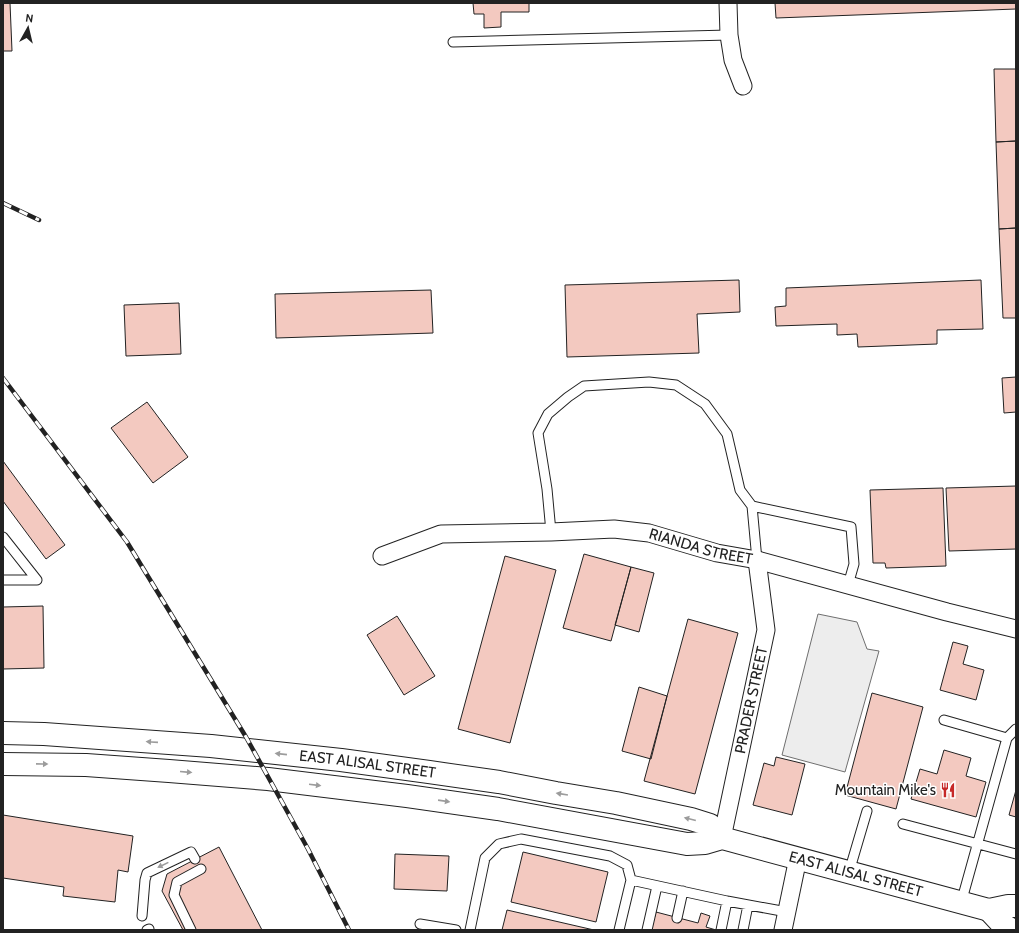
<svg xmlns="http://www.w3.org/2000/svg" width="1019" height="933" font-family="Cabin,sans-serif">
  <rect width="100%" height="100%" fill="#fff"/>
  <path fill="#ededed" stroke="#6f6f6f" d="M818,614l39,8 10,27 12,2 -34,121 -63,-17z"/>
  <path fill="#f3c9c0" stroke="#222" d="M3,3h7l2,48h-9z
    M473,3h56v9h-28v15l-17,1v-14h-10z
    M775,3h241v6l-240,9z
    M994,69h22v72l-20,1z
    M1016,141v87l-17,1 -3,-87z
    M1016,228v90h-13l-4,-89z
    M739,280l1,32 -43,2 2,39 -132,4 -2,-72z
    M981,280l2,49 -46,1v14l-79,3 -1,-13 -20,1v-11l-61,2 -1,-19 11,-1v-18z
    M431,290l2,43 -157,5 -1,-44z
    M179,303l2,51 -55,2 -2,-51z
    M1016,377v35l-12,1 -2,-35z
    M147,402l41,55 -35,26 -42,-55z
    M3,461l62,84 -19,14 -43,-58z
    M1016,486v63l-67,2 -3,-63z
    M943,488l3,78 -60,2 -1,-5h-12l-3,-73z
    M584,554l47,13 -20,74 -48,-13z
    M505,556l51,14 -46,173 -52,-14z
    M631,567l23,6 -15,59 -24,-7z
    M43,606l1,62 -41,1v-62z
    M397,616l38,60 -31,19 -37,-60z
    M688,619l50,14 -43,161 -51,-13z
    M953,642l15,4 -5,18 21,6 -8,30 -36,-10z
    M639,687l28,9 -16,63 -29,-8z
    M872,693l51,14 -27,102 -51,-14z
    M944,750l27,8 -5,18 20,6 -10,35 -65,-18 9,-30 17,5z
    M776,757l29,7 -13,51 -39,-10 11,-42 10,3z
    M1016,790v27l-7,-2z
    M3,815l130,21 -5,36 -10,-2 -3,32 -52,-6 1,-9 -61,-9z
    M219,847l43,83h-79l-21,-39 5,-17z
    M523,852l85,20 -12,50 -85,-20z
    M395,854l54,2 -2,35 -53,-2z
    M507,910l87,20h-92z
    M656,912l42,11 3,-10 9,3 -4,11 10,3h-65z"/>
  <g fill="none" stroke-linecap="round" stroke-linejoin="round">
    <defs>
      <path id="lane" d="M453,42l276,-7
        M752,506l99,21 3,37 -6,21
        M551,532l-4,-43 -9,-56 10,-19 20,-17 16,-11 65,-4 27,3 29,19 22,30 13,56 12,16 5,54
        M3,537l34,43h-34
        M944,720l63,18
        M903,824l113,30
        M849,872l18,-61
        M631,880l96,21 60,11
        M961,903l46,-165 9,-9
        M142,916l3,-36 2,-7 44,-21 4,7
        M677,918l6,-27
        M420,924l36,6
        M147,930l2,-1
        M191,930l-17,-35 3,-13 24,-13
        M470,930l15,-72 14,-14 22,-5 89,17 17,9 4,15 -12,50
        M647,930l10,-44
        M721,930l6,-29
        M743,930l5,-25"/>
      <g id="street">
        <path d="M728,3l1,32 4,25 10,26"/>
        <path id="s1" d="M382,556l59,-22 110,-2 63,-3 35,4 68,20 40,7 190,52 69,17"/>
        <path id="s2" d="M722,838l44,-208 -9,-70"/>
        <path d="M783,930l15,-72"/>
      </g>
      <g id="secondary">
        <path id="s3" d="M3,733l41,1 167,12 130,14 88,12 70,10 57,11 60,10 75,16 19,6 12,13"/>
        <path id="s4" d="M3,764l83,1 83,6 99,8 139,17 91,13 189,35 18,-1 17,-5 267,72 19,-4h8"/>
        <path d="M989,910l13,14 10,6"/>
      </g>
    </defs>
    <use href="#lane" stroke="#222" stroke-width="11"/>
    <use href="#street" stroke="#222" stroke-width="19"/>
    <use href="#secondary" stroke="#222" stroke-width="24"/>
    <use href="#lane" stroke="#fff" stroke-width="9"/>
    <use href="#street" stroke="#fff" stroke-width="17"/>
    <use href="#secondary" stroke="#fff" stroke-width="22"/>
    <defs>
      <path id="rail" d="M3,203l36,17
        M3,378l124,164 119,195 62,112 41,81"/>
    </defs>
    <use href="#rail" stroke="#222" stroke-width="4.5"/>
    <use href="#rail" stroke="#fff" stroke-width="3" stroke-dasharray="9" stroke-linecap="butt"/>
  </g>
  <defs><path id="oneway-solid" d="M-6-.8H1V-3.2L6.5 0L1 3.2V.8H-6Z"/></defs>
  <g fill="#9c9c9c">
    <use href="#oneway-solid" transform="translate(152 742) rotate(-176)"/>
    <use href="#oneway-solid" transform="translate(281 754) rotate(-174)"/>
    <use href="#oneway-solid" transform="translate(42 764) rotate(1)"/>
    <use href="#oneway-solid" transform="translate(186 772) rotate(5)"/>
    <use href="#oneway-solid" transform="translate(315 785) rotate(7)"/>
    <use href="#oneway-solid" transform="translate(562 794) rotate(-171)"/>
    <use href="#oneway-solid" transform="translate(444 801) rotate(8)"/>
    <use href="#oneway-solid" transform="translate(690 819) rotate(-166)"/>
    <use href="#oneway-solid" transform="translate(163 865) rotate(154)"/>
  </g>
  <defs>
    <symbol id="restaurant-bare" viewBox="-9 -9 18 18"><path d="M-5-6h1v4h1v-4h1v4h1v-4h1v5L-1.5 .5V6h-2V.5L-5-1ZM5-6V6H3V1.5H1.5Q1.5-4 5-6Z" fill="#c62828" stroke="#fff" stroke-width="2.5" paint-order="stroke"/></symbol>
  </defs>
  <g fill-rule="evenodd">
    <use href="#restaurant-bare" x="937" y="779" width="22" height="22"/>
  </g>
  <g text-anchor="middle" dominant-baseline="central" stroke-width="3" stroke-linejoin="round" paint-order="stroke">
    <g font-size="15" fill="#222" stroke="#fff">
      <text stroke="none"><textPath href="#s1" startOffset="325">RIANDA STREET</textPath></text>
      <text stroke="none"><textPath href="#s2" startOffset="141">PRADER STREET</textPath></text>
      <text stroke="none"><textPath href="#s3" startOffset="366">EAST ALISAL STREET</textPath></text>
      <text stroke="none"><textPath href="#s4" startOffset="864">EAST ALISAL STREET</textPath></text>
    </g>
    <g font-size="15" fill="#222" stroke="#fff" text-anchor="end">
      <text x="936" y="790">Mountain Mike's</text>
    </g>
  </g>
  <rect width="1019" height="933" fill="none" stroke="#222222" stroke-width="8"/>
  <g transform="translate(28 28) rotate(8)" stroke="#ffffff" stroke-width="3" paint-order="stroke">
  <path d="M0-3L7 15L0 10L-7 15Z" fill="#222222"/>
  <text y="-6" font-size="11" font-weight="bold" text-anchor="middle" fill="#222222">N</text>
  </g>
</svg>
